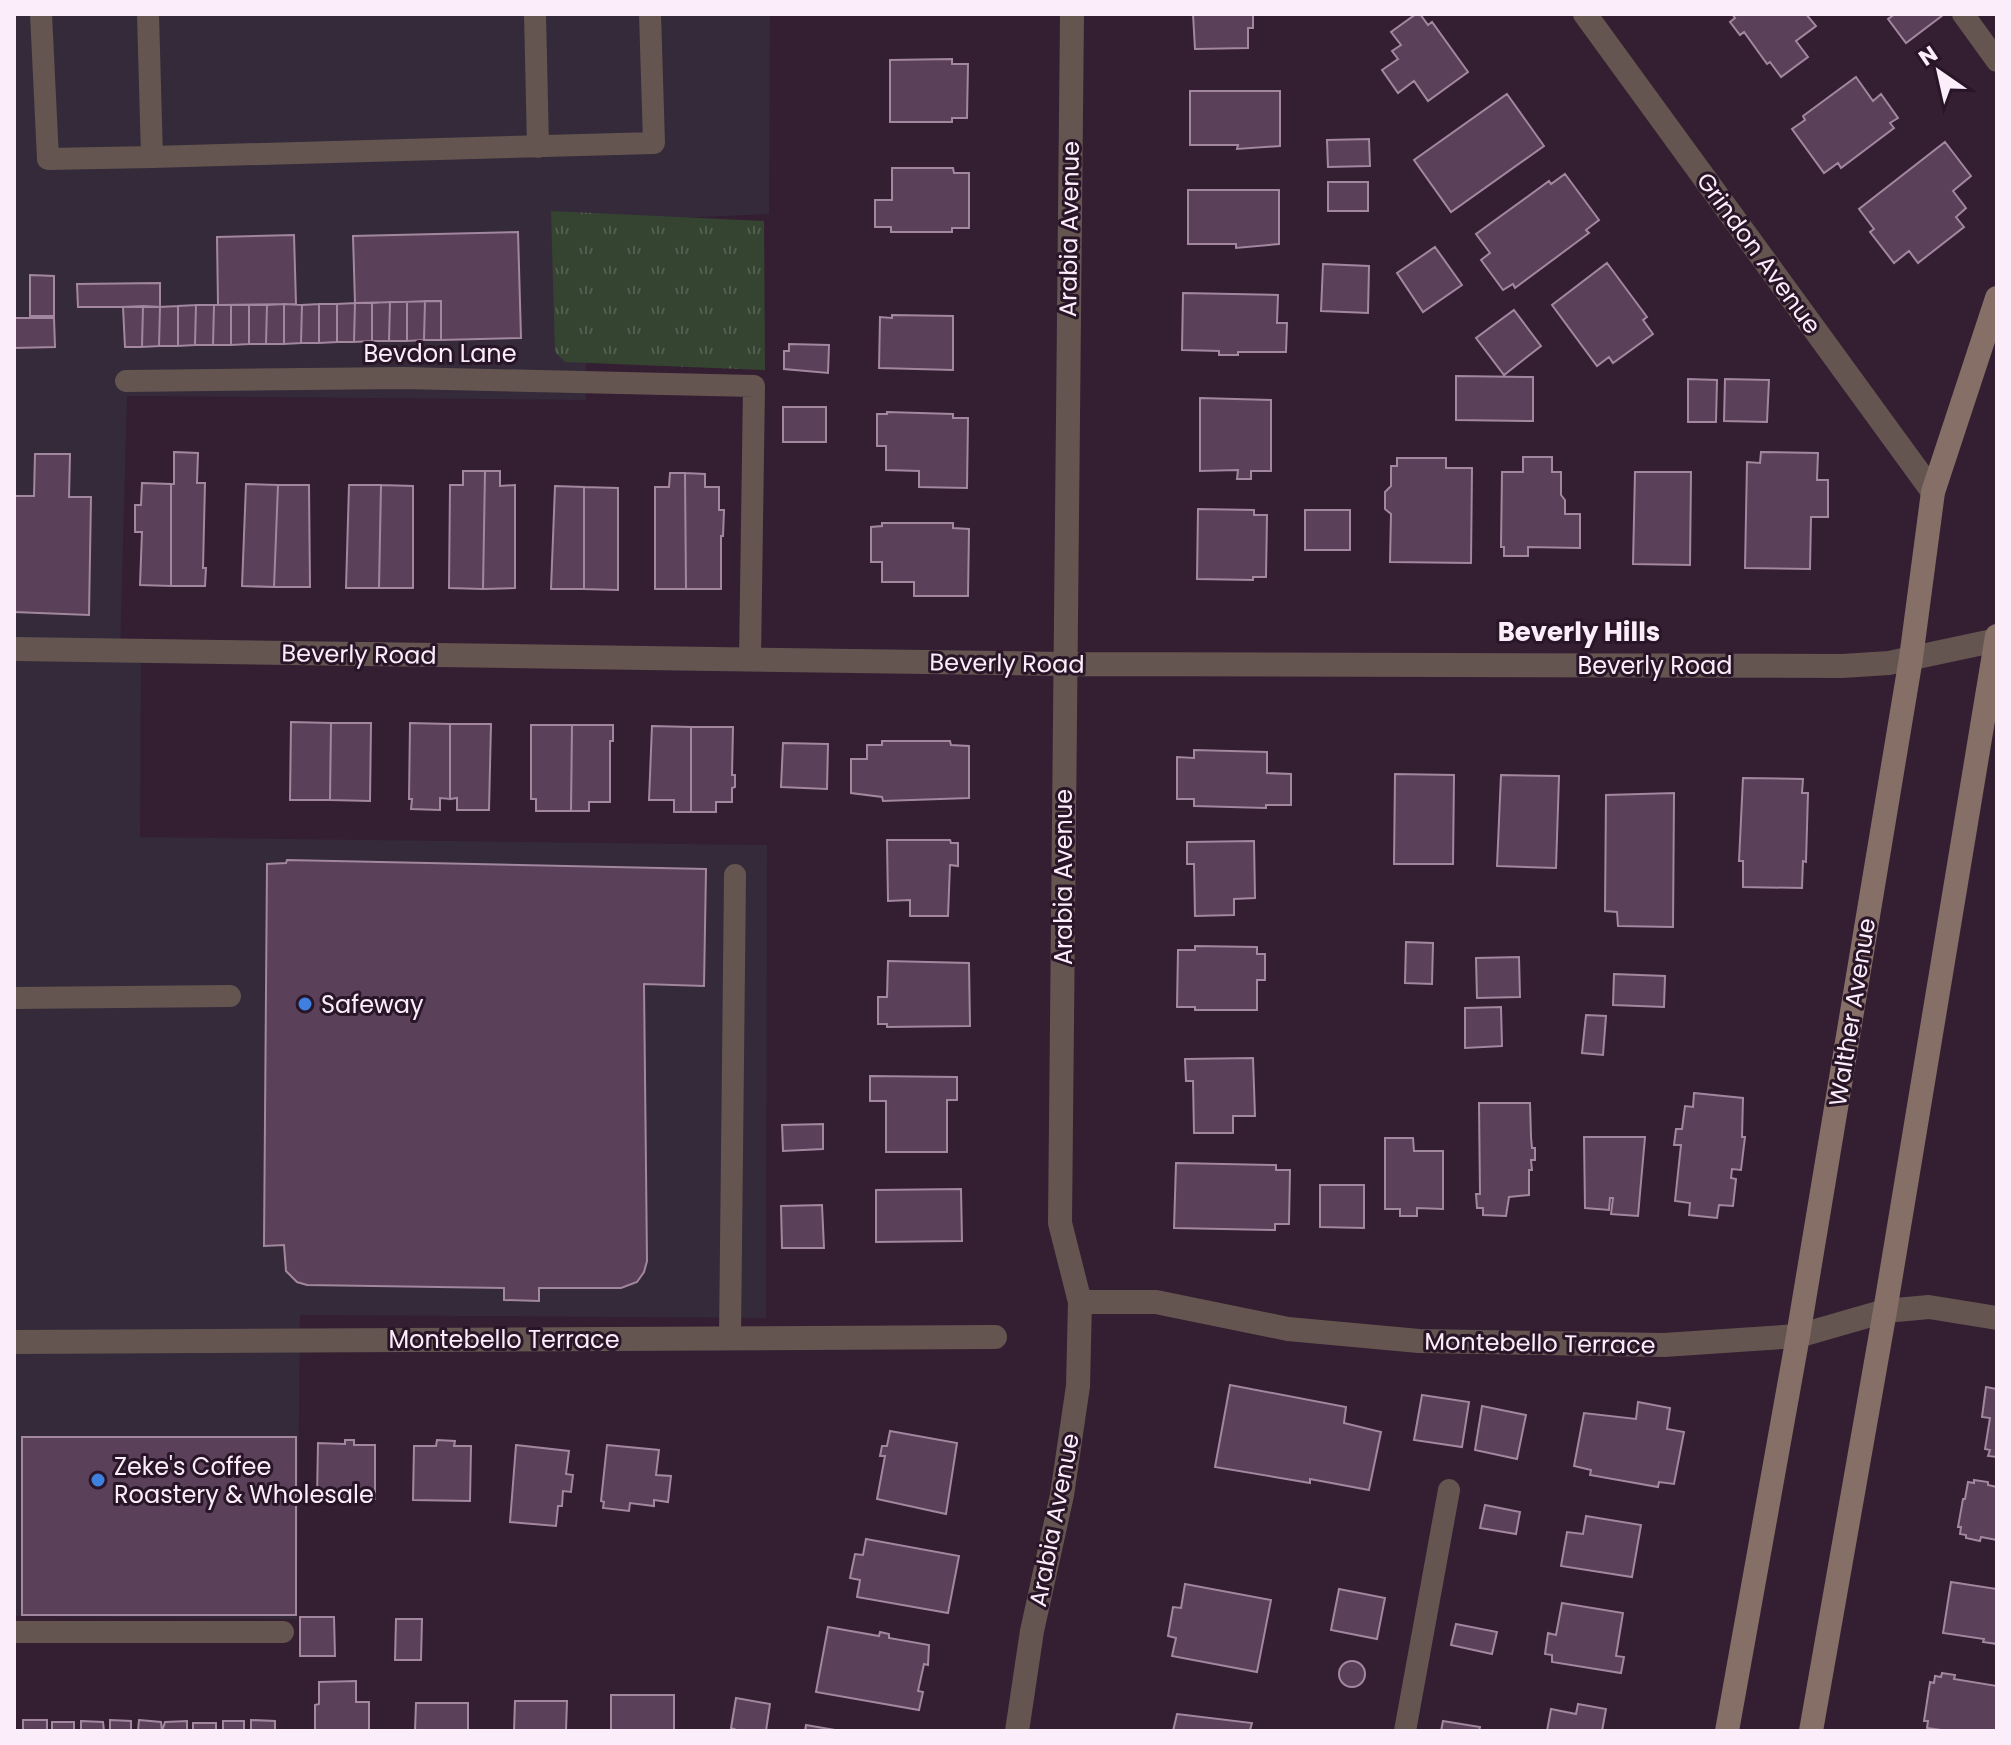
<svg xmlns="http://www.w3.org/2000/svg" width="2011" height="1745" font-family="Poppins,sans-serif">
  <defs>
    <pattern id="grass-tufts" width="24" height="20" patternUnits="userSpaceOnUse" patternTransform="scale(2)"><rect width="24" height="20" fill="#344431"/><path d="M3 7l-1-3M5 7V3M7 7l1-3M15 17l-1-3M17 17v-4M19 17l1-3" fill="none" stroke="#525f50"/></pattern>
  </defs>
  <rect width="100%" height="100%" fill="#341e32"/>
  <path fill="#342a39" d="M14,14h756l-1,200 -182,8 -1,178 -459,-4 -7,260 21,2 -1,179 627,8 -1,473 -466,-3 -3,304 -283,-3z"/>
  <path fill="url(#grass-tufts)" d="M551,211l213,10 1,149 -200,-8 -10,-10z"/>
  <path fill="#5a4058" stroke="#a2879f" stroke-width="2" d="M1193,14h60v14h-5v20l-53,1z
    M1416,14h4l8,11 4,-3 36,50 -40,29 -14,-20 -16,12 -16,-23 16,-11 -6,-8 9,-6 -10,-13z
    M1732,14h74l10,12 -20,15 12,16 -27,20 -11,-15 -3,2 -23,-32 -4,3 -10,-13 5,-4z
    M1895,14h48v1l-37,28 -18,-24z
    M952,59v5h16l-1,54h-15v4h-62v-62z
    M1856,77l17,24 8,-7 17,24 -8,5 4,5 -53,40 -3,-5 -14,10 -32,-44 13,-9 -2,-4z
    M1190,91h90v55l-43,3 1,-4h-48z
    M1507,94l37,52 -93,66 -37,-52z
    M1369,139l1,27 -42,1 -1,-27z
    M1945,142l26,34 -18,15 13,17 -10,9 8,10 -46,36 -9,-12 -15,12 -24,-31 4,-3 -15,-20z
    M892,168h61l1,5h15v55h-17v4h-61v-5h-16v-27h17z
    M1565,174l34,46 -13,10 3,3 -74,55 -2,-4 -10,6 -22,-30 9,-7 -14,-19 73,-53 2,3z
    M1328,182h40v29h-40z
    M1188,190h91v54l-43,4v-4h-48z
    M518,232l3,106 -80,2v-39l-86,2 -2,-67z
    M294,235l2,69 -78,1 -1,-68z
    M1435,247l27,38 -39,27 -26,-39z
    M1607,263l40,54 -4,3 10,14 -40,29 -4,-6 -12,9 -45,-61z
    M1323,264l46,2 -1,47 -47,-2z
    M30,275l24,1v40h-24z
    M160,283v24h-82l-1,-23z
    M1183,293l95,2 -1,28h10l-1,29h-48v3h-19v-4l-37,-1z
    M425,301h16v39h-17z
    M425,301l-1,39 -17,1v-39z
    M390,302h17v39h-18z
    M390,302l-1,39h-17v-38z
    M355,303h17v38l-18,1z
    M355,303l-1,39h-17v-38z
    M284,304l18,1 -1,38 -17,1z
    M284,304v40h-18l1,-39z
    M319,304v39h-18l1,-38z
    M319,304h18v38l-18,1z
    M196,305l-1,40 -17,1v-40z
    M196,305h18l-1,40h-18z
    M214,305h17v40h-18z
    M231,305h18v39l-18,1z
    M249,305h18l-1,39h-17z
    M143,306l17,1 -1,39 -17,1z
    M143,306l-1,41h-17l-2,-40z
    M178,306v40h-19l1,-39z
    M1514,310l27,36 -37,29 -28,-37z
    M892,315l61,1v54l-74,-2 1,-51 12,1z
    M14,318h40l1,29 -41,1z
    M789,344l40,1 -1,28 -44,-4v-18h5z
    M1456,376l77,1v44l-77,-1z
    M1688,379l29,1 -1,42h-28z
    M1725,379l44,1 -2,42 -43,-1z
    M1200,398l71,2v71h-20v8h-14l1,-9 -38,1z
    M783,407h43v35h-43z
    M887,412l66,2v4h15l-1,70 -48,-1v-16l-33,-1v-24h-9v-32h10z
    M174,452l24,1 -1,30h8l-2,85h3l-1,18h-34v-102h3z
    M1761,452l57,1 -1,27h11v37h-17l-1,52 -65,-1 2,-106 13,1z
    M35,454h35l-1,43h22l-2,118 -75,-3v-116h20z
    M1523,457h29v15h9v23l4,5v14h15v34l-52,-1v9h-24v-9h-3l1,-75h21z
    M1397,458h49v10h26l-1,95 -81,-1 1,-48 -6,-5v-17l6,-6v-20h6z
    M463,471h22l-2,118 -34,-1 1,-103h13z
    M485,471h15v15l15,-1v103l-32,1z
    M1635,472h56l-1,93 -57,-1z
    M670,473h15l1,116h-31v-102h14z
    M685,473l20,1v13h14v23h5l-1,26h-2v53h-35z
    M142,483l29,1v102l-31,-1 2,-53h-7v-27h6z
    M246,484l32,1 -4,102 -32,-1z
    M278,485h31l1,102h-36z
    M349,485h32l-2,103h-33z
    M381,485l32,1v102h-34z
    M555,486l29,1v102h-33z
    M584,487l34,1v102l-34,-1z
    M1198,509l56,1v5h13l-1,62h-13v3l-56,-1z
    M1305,510h45v40h-45z
    M882,523h71v5l16,1 -1,67h-54v-14h-32v-20h-11v-35l11,-1z
    M291,722l40,1 -1,77h-40z
    M331,723h40l-1,78 -40,-1z
    M410,723l40,1v75l-10,-1v12l-29,-1 1,-10h-3z
    M450,724h41l-2,86h-32v-12l-7,1z
    M531,725h41l-1,86h-35v-12h-5z
    M572,725h41v16h-3v61h-21v9h-18z
    M652,726l39,1v85h-17v-12h-25z
    M691,727h42l-1,48h3v12l-3,1v14h-16v10h-25z
    M882,741h68l1,4 18,1v52l-86,3 -1,-4 -31,-4v-34h16v-14h15z
    M783,743l45,1 -1,45 -46,-2z
    M1194,750l73,2v21l24,1v31h-25v3l-72,-2v-7h-17v-42l17,1z
    M1395,774l59,1 -1,89h-59z
    M1501,775l58,1 -3,92 -59,-2z
    M1743,778l60,1 -1,14h6l-2,69 -3,-1 -1,27 -59,-1v-26h-4z
    M1674,793l-1,134 -55,-1 -1,-14 -12,-1 1,-116z
    M887,840h63l1,3h7v23l-8,-1 -2,51h-38v-16l-22,1z
    M1254,841l1,57 -21,1v16l-39,1 -1,-52h-7v-22z
    M287,860l419,9 -2,117 -60,-2 3,277 -3,11 -7,10 -16,6h-82v13l-35,-1v-12l-197,-3 -10,-3 -11,-11 -2,-26 -20,1 3,-382 19,-1z
    M1406,942l27,1 -1,41 -27,-1z
    M1195,946l62,1v7h8v26h-8v30h-62v-3h-18l1,-57h17z
    M1519,957l1,40 -43,1 -1,-40z
    M888,961l81,2 1,63 -83,1v-3h-9v-27h9z
    M1614,974l51,2 -1,31 -51,-2z
    M1501,1007l1,39 -37,2v-40z
    M1586,1015l20,1 -3,39 -21,-2z
    M1253,1058l2,58h-22v17h-39l-1,-52h-7l-1,-22z
    M870,1076l87,1v23h-10v52h-61v-51h-16z
    M1694,1093l49,5 -1,39h3l-4,33 -9,-1 -1,9 5,1 -3,27 -14,-1 -2,13 -28,-3 1,-12 -15,-2 6,-56h-7l2,-16h6l3,-23 8,1z
    M1479,1103h51l1,34 1,11h3v12h-4l1,10h-3v25l-20,2 -3,19 -23,-1v-7h-6l-1,-14h4z
    M823,1124v25l-40,2 -1,-26z
    M1584,1137h61l-7,79 -27,-2 2,-16h-3l-1,12 -24,-2z
    M1385,1138h28l1,13h29v58l-26,-1v8h-17v-7h-15z
    M1176,1163l100,2v5h14l-1,54h-14v6l-101,-2z
    M1320,1185h44v43l-44,-1z
    M961,1189l1,52 -86,1v-52z
    M822,1205l2,43h-42l-1,-42z
    M1230,1385l116,22 -2,16 37,9 -12,58 -59,-11v4l-95,-16z
    M1986,1387l11,2v68l-9,-1 2,-6 -5,-1 5,-31 -8,-1z
    M1422,1395l47,7 -7,45 -48,-7z
    M1638,1402l32,6 -3,21 17,3 -10,52 -15,-2 -1,5 -68,-12 1,-5 -17,-4 10,-53 52,6z
    M1482,1406l44,9 -9,44 -42,-9z
    M890,1431l67,12 -11,71 -69,-15 8,-43h-5l2,-10h5z
    M22,1437h274v178h-274z
    M345,1440h9v5h21v54l-58,-1 1,-55 27,1z
    M437,1440l18,1 -1,5h17l-1,55 -57,-1 1,-54h22z
    M516,1445l53,6 -3,23 7,1 -2,17 -8,-1 -1,15h-4l-2,20 -46,-4z
    M607,1445l52,5 -3,25 15,1 -3,26 -14,-2v6l-24,-3 -1,8 -26,-3 1,-6 -3,-1z
    M1974,1480l14,2v3l9,2v56v-3l-16,-3 -1,4 -14,-3v-3l-6,-1 1,-7h-3l5,-28h2l3,-17 6,1z
    M1485,1505l35,7 -4,22 -36,-6z
    M1586,1516l55,9 -9,52 -71,-11 6,-34 16,2z
    M866,1539l93,17 -11,57 -91,-16 3,-17 -10,-2 5,-24 8,1z
    M1951,1582l46,7v55l-14,-2 1,-3 -41,-6z
    M1185,1584l86,16 -14,72 -85,-16 4,-18 -8,-2 5,-29 8,1z
    M1339,1589l46,9 -8,41 -46,-9z
    M1562,1603l61,10 -7,43 8,1 -3,16 -69,-11v-7l-7,-1 3,-21 8,2z
    M300,1617h34l1,39h-35z
    M396,1619h26l-1,41h-26z
    M1456,1624l41,8 -5,22 -41,-9z
    M828,1627l51,9 1,-4 9,2v4l40,7 -1,20 -4,-1 -6,27 5,1 -4,18 -103,-18z
    M1339 1674a13 13 0 1 1 26 0a13 13 0 1 1-26 0Z
    M1942,1673l13,2 -1,4 43,7v45h-49l-21,-3 1,-7h-4l6,-39 4,1 1,-7 6,1z
    M356,1681v21h13v29h-54v-26l4,-1v-22z
    M611,1695h63v36h-63z
    M736,1698l34,6 -4,27h-27l-8,-3z
    M515,1701h52l-1,30h-52z
    M416,1703h52v28h-53z
    M1578,1704l28,5 -4,22h-55l4,-22 25,5z
    M1177,1714l75,9 -2,7 8,1h-85z
    M23,1720h24v11h-24z
    M110,1720l21,1v10h-21z
    M139,1720l22,2 1,9h-24z
    M251,1720l24,1v10h-24z
    M81,1721l22,1 1,9h-23z
    M187,1721v10h-25l3,-9z
    M223,1721h21v10h-25h4z
    M1443,1721l37,6 -1,4h-38z
    M52,1722h22v9h-22z
    M193,1723h23v8h3h-26z
    M806,1725l35,6h-36z"/>
  <g fill="none" stroke-linecap="round" stroke-linejoin="round">
    <path stroke="#645550" stroke-width="22" d="M41,14l7,145 104,-2 -4,-143
      M535,14l3,133
      M1963,14l34,47
      M152,157l502,-14 -4,-129
      M126,381l278,-3 350,8 -4,274
      M14,998l216,-2
      M730,1338l5,-463
      M14,1632h269
      M1405,1731l44,-241"/>
    <path stroke="#645550" stroke-width="24" d="M1585,14l348,478
      M14,649l1050,15 778,2 47,-3 108,-23
      M1080,1302h76l132,27 131,12 245,4 134,-9 87,-25 44,-4 68,11
      M14,1342l981,-5
      M1017,1731l15,-100 30,-136 16,-109 2,-84 -20,-79 12,-1209"/>
    <path stroke="#866f66" stroke-width="24" d="M1727,1731l71,-395 113,-678 22,-166 64,-194
      M1811,1731l74,-420 112,-675"/>
  </g>
  <g fill="#3f7fe0" stroke="#291528" stroke-width="3">
    <circle cx="305" cy="1004" r="8"/>
    <circle cx="98" cy="1480" r="8"/>
  </g>
  <g text-anchor="middle" dominant-baseline="central" stroke-width="6" stroke-linejoin="round" paint-order="stroke">
    <g font-size="24" fill="#fcedfa" stroke="#291528">
      <text transform="translate(1069 229) rotate(-89)">Arabia Avenue</text>
      <text transform="translate(1759 253) rotate(54)">Grindon Avenue</text>
      <text x="440" y="353">Bevdon Lane</text>
      <text transform="translate(359 654) rotate(1)">Beverly Road</text>
      <text transform="translate(1007 663) rotate(1)">Beverly Road</text>
      <text x="1655" y="665">Beverly Road</text>
      <text transform="translate(1063 877) rotate(-90)">Arabia Avenue</text>
      <text transform="translate(1852 1012) rotate(-81)">Walther Avenue</text>
      <text x="504" y="1339">Montebello Terrace</text>
      <text transform="translate(1540 1343) rotate(1)">Montebello Terrace</text>
      <text transform="translate(1054 1520) rotate(-79)">Arabia Avenue</text>
    </g>
    <g font-size="24" fill="#fcedfa" stroke="#291528" text-anchor="start">
      <text x="321" y="1004">Safeway</text>
      <text x="114" y="1466">Zeke's Coffee<tspan x="114" dy="28">Roastery &amp; Wholesale</tspan></text>
    </g>
    <g font-size="26" font-weight="bold" fill="#fcedfa" stroke="#291528">
      <text x="1579" y="632">Beverly Hills</text>
    </g>
  </g>
  <rect width="2011" height="1745" fill="none" stroke="#fcedfa" stroke-width="32"/>
  <g transform="translate(1939 72) rotate(326)" stroke="#291528" stroke-width="6" paint-order="stroke">
  <path d="M0-6L14 30L0 20L-14 30Z" fill="#fcedfa"/>
  <text y="-12" font-size="22" font-weight="bold" text-anchor="middle" fill="#fcedfa">N</text>
  </g>
</svg>
